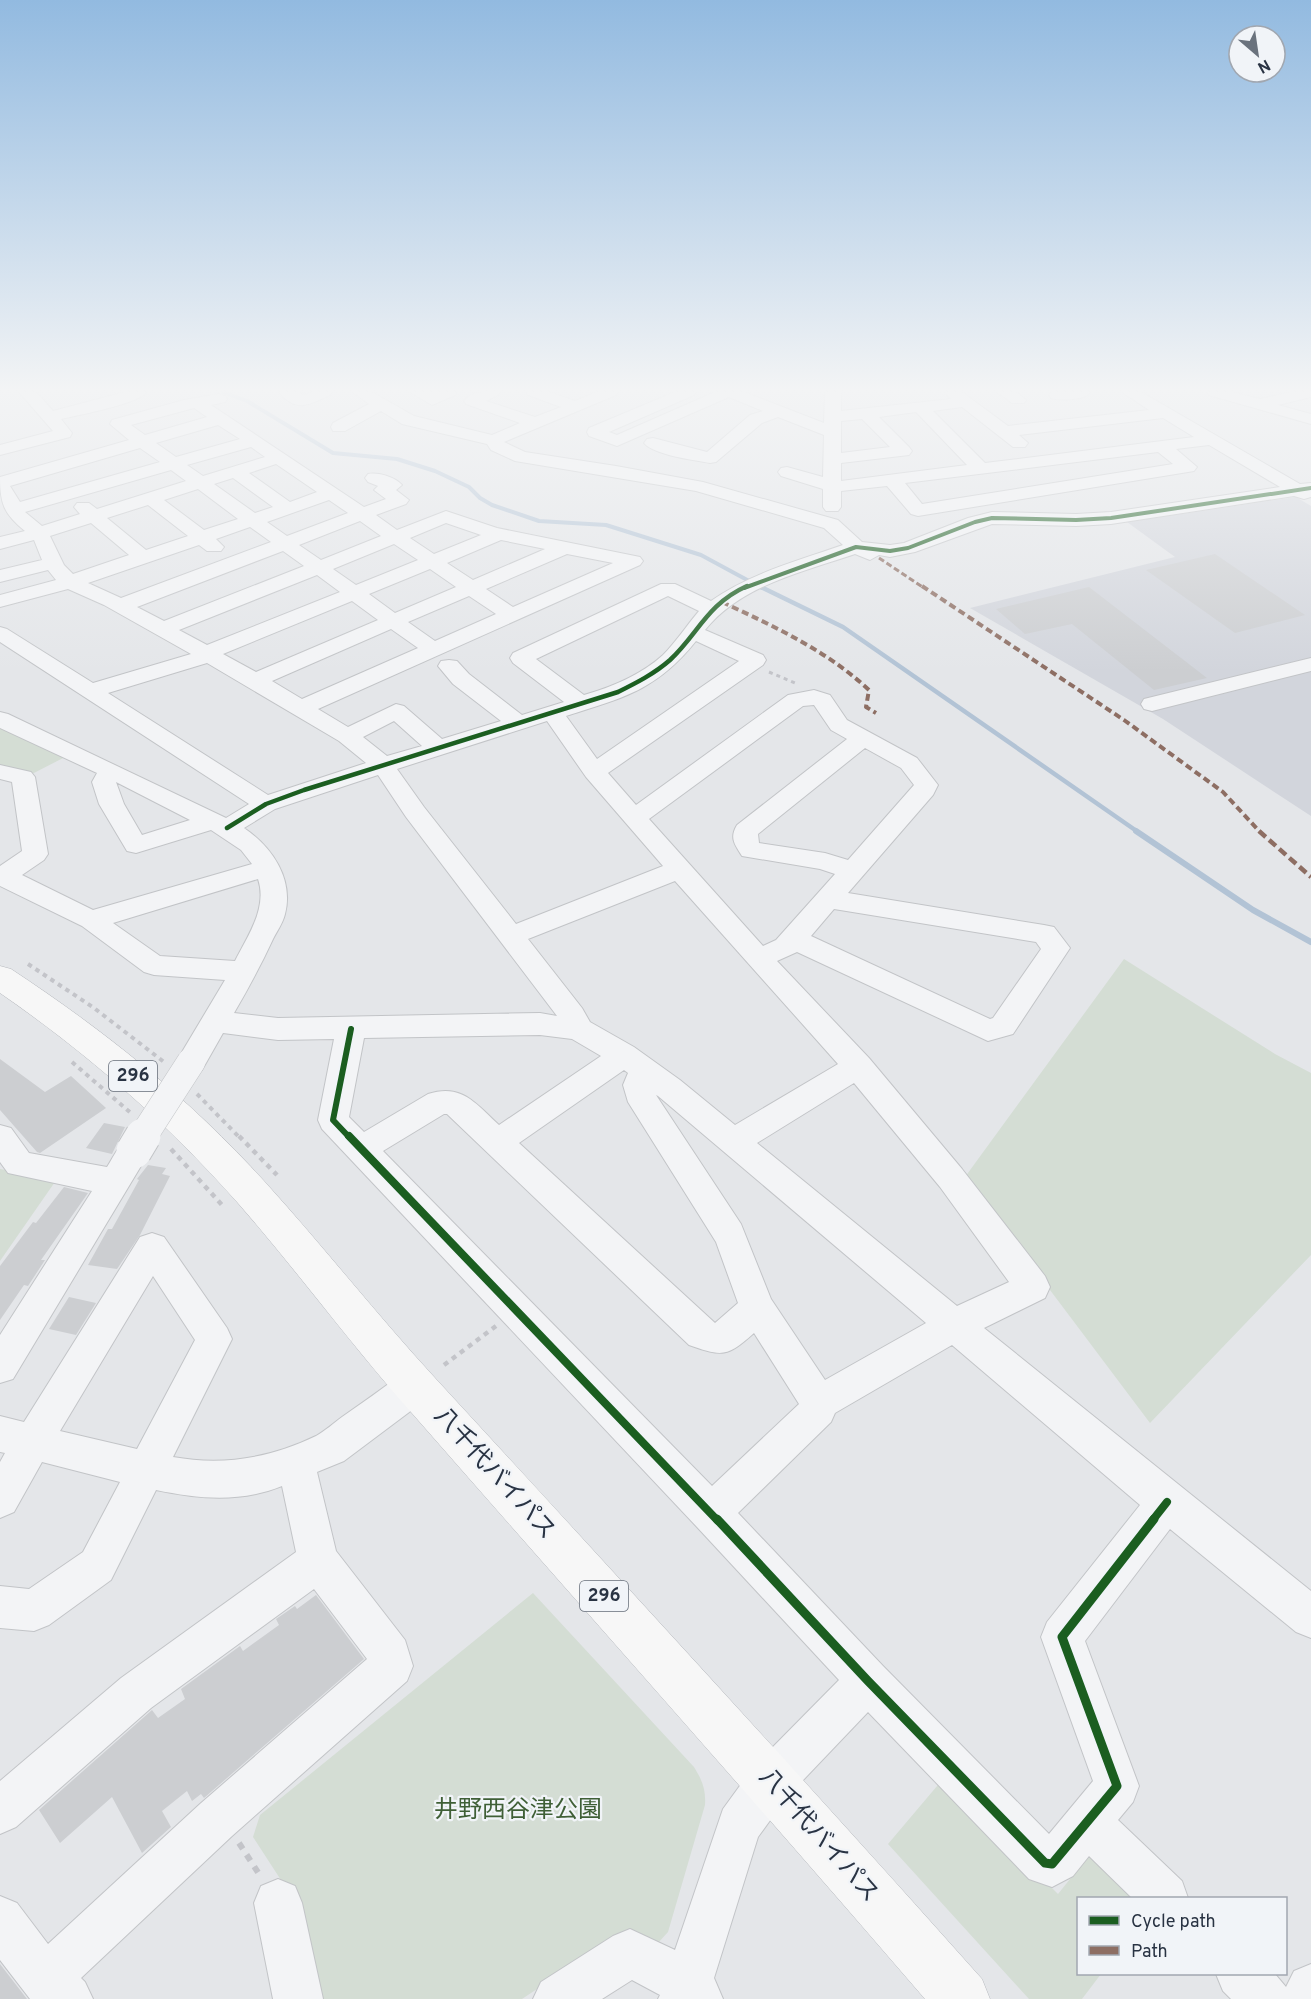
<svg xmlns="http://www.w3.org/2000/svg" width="1311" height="1999" font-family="Overpass,'Noto Sans JP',sans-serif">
  <rect width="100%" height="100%" fill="#e4e6e9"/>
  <path fill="#d2d5dc" d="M1296,497l15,9v310l-148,-97 -193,-111 205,-51 -48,-35z"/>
  <path fill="#d4ddd4" d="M0,726l67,30 -35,18 -32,-6z
    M1124,959l151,95 36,19v182l-161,168 -185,-246z
    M0,1169l57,10 -57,82z
    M533,1593l161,174c8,13 12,22 11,38l-37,127 -10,11 -37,-10 -99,66h-210l-22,-105 -37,-57 7,-22z
    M943,1779l115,115 37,-46 48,50h-65v76h23l-19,25h-53l-141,-155z"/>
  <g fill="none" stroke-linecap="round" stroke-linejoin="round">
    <path stroke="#b2c3d5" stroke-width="4" d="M223,392l24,9 86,52 64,6 38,12 34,16 11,11 12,7 47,16 67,4 95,30 61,33"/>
    <path stroke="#b2c3d5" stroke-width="4.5" d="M759,586l84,41 295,205"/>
    <path stroke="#b2c3d5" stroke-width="6" d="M1136,831l117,79 58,32"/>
  </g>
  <path fill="#ccced1" d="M1215,554l90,61 -70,18 -89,-63z
    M1089,587l118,91 -53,12 -82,-66 -47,10 -29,-25z
    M0,1059l45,33 26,-16 35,32 -66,45 -3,-1 -37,-42z
    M104,1123l21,4 -13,27 -26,-6z
    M148,1165l18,3 -4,6 8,2 -30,59 -23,34 -29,-4 20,-36h4l27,-49 -2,-1z
    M64,1187l24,6 -47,67h4l-17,26 -4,-1 -24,35v-54l33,-44 3,1z
    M69,1297l27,6 -20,32 -27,-6z
    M316,1595l48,64 -160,139 -3,-4 -9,7 -5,-10 -25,20 9,16 -29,26 -30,-56 -52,46 -21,-33 113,-100 6,8 27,-19 -4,-10 59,-43 3,5 36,-26 -3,-6 19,-13 2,3z
    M0,1964l27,35h-27z"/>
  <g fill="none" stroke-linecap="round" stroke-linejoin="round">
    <defs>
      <path id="minor" d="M19,392h17l17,19 72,-19h22c-10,12 -68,23 -86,27l11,14 -2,4 -70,18v-10l53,-14z
        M279,392h19l6,3 8,-3h20l-2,3c-21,10 -34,18 -51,-3z
        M353,392h19l42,24 78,19 28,-12 -54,-19 -2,-3c9,-11 23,-9 36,-9l-2,3 -12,6 49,16 26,-10 -33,-12 -2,-3h23l26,9 22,-9h21l-2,3 -112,47 21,10 91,14 87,16 135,38 24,22 28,3 14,-2 64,-25 24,-6 84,2 35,-2 169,-25 -71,-42 -33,4 21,18 -3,4 -6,1 -270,44 -7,-2 -24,-28 -46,5v16l-3,4h-12l-3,-4v-18l-42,-13 -3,-4 3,-4 6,-1 36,10 1,-42 -46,-18 -16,6 -46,39 -6,1c-16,-3 -56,-8 -66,-20l3,-4 6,-1 54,14 43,-37 13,-4 -34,-14 -112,49 -28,-10 -2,-4 2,-4 86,-36h21l-2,3 -85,37 8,3 98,-43h29l80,31 1,-31h16v19l110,-12 -7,-7h18l46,34 141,-16 -27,-18h19l159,92 11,-1v14l-7,2 -10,-3 -183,28 -35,2 -84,-2 -77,28 -25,5 -11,-2 -9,5 -15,-6c-52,18 -114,31 -150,76l58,25 3,5 -3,5 -155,108 28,32 152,-110 26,-5 16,5 17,25 70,38 21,27 -5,10 -85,98 196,32 10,2 16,21 -57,86 -25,7 -191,-89 -20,9 92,97 93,111 83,107 5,11 -5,11 -61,30 327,263v47l-15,-6 -126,-103 -85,112 54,145 -6,16 -15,18 64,61 6,17h-56l-43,-42 -16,20 -21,11 -23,-8 -161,-167 -81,85 -29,40 -44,141 9,21h-65l2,-4 -28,-15 -30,19h-69l8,-17 72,-46 17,-7 45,21 48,-141 32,-44 84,-85 -142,-153 -375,-398 -4,-9 16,-81 -56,1 -55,-7 -21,37 -11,3 -11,-3 -4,-8 49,-82 -71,-5 -10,-3 -62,-46 -82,-40v-20l22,-15 -10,-69 -12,-3v-14l31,7 4,5 13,77 -4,6 -22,15 71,35 159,-46 -11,-14 -30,-20 -75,23 -9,-2 -28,-47 -7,-22 5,-9 -97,-45v-16l8,2 218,104 23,-14 -249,-162v-15l7,2 86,54 98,-29 -87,-49 -36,-16 -68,18v-12l56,-15 -8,-10 -48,12v-12l42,-10 -8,-20 -34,9v-12l25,-6c-21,-17 -25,-27 -25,-54l129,-37 -19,-16 2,-4 72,-20 35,-6 6,2 2,3 -2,3 -14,3 153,102 22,-8 -12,-9 4,-4 -10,-4 -3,-4 3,-4c10,-2 27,3 34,11l-6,5 13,10 -3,4 -30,11 21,15 49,-19 51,17 143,29 3,4 -3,4 -322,144 30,18 48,-23 8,2 38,33 59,-18 -48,-37 -15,-18 3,-5 8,-1 8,1 12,13 53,41 42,-13 -51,-39 -3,-5 3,-5 148,-69h14l36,17c40,-28 86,-40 132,-56l-19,-17 -128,-37 -181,-30 -24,-11 -4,-6 -85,-20 -21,-13 -36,20h-12l-2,-4 2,-4 36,-19zM962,407l51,40h12l3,-4 -9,-8 144,-17 31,19 -209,26 -52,-52zM194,408l13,9 -62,18 -14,-10zM916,412l51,53 -126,16v-18l68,-8 3,-4 -3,-4 -30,-30zM862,419l28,28 -49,6v-32zM218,425l22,14 -64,18 -20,-14zM251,447l14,10 -62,19 -16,-11zM140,448l20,14 -140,40 -10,-16zM1158,452l15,12 -251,40 -17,-21zM276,464l41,28 -27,10 -41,-29zM171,470l15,11 -89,28 -8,-6h-12l-3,4 6,7 -38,12 -17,-14zM233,478l40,29 -18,6 -41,-29zM198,489l40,30 -34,11 -40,-30zM329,500l19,13 -61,23 -20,-14zM148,505l40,31 -42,14 -39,-32zM360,521l21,15 -60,24 -22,-15zM91,523l38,32 -56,19 -9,-9 -14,-29zM446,523l35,12 -47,19 -24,-16zM250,527l21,15 -150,56 -33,-15 111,-38 8,6h14l3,-4 -8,-8zM501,540l44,9 -72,31 -26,-17zM394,544l24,16 -62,25 -23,-16zM283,551l21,15 -140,55 -27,-14zM567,554l46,9 -100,44 -27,-18zM430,569l26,18 -61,26 -26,-19zM317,575l23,17 -133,53 -28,-15zM469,596l27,18 -61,27 -27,-19zM668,596l31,15c-12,14 -23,31 -36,44 -22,20 -51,32 -79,40l-48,-36zM352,601l26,19 -122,52 -33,-18zM391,629l27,19 -116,51 -30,-18zM696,641l43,20 -142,98 -31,-43c57,-18 91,-26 130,-75zM207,663l132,78 27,22 -98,32 -160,-102zM814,705l17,25 16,9 -110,86c-8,13 -2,20 5,31l78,13 15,5 -59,66 -13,6 -114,-127 154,-113zM394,721l28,25 -35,10 -24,-19zM547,721l39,56 77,89 -147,58 -92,-117 -27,-38zM865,748l36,20 13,17 -66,75 -23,-7 -66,-10 -1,-9zM378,775l28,42 151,199 -17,-3 -262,5 -44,-5c14,-24 27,-48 39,-74 4,-8 10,-16 12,-25 9,-35 -13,-67 -41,-86l31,-19zM116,782l74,38 -48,15 -18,-31zM258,879c10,29 -11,58 -23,82l-75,-5 -47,-33zM675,881l163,183 -103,61 -55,-45 -46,-33 -44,-25 -8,-14 -54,-69zM834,909l202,33 5,7 -48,69 -3,1 -179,-83zM540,1035l32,4 29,17 -102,69c-23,-21 -37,-42 -71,-31l-64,38 -15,-15 15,-79zM624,1070l4,3 -5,12 5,17 88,140 22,61 -23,20 -196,-180zM854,1083l86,104 69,95 -52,24 -200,-163zM656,1095l2,1 268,227 -101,57 -54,-81 -30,-75zM444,1114h3l242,231c34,12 38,12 65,-12l45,71 -87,82 -329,-335zM952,1345l188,160 -93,117 -6,15 52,144 -44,53 -166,-168 -145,-153 93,-91 4,-9z
        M410,392h47l-2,3 -23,10z
        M997,392h19l10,8 -2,3h-12z
        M1051,392h40c-7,8 -29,9 -40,6l-2,-3z
        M1207,392h25l28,7 31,-7h20v5l-33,8 33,9v10l-102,-29z
        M1311,658v13l-159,40 -8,-2 -3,-5 3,-5z
        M0,1125l11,3 18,25 78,14c11,-17 14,-33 38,-25l5,9 -137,228 -13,4v-48l92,-144 -84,-18 -8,-11z
        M152,1233l12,4 63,91 5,11 -59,118c50,9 98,1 143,-21 9,-5 18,-13 26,-19 20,-14 40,-28 60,-43l13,-5 13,5 5,12 -5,12 -84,63 -27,11 19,79 69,89 8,26 -6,15 -175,155 -151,142 4,4 8,17h-63l-30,-39v-64l17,7 31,41 152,-140 167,-145 -53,-70 -163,119 -135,119 -16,7v-53l121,-103 175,-126 -14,-66c-42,17 -83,13 -126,4l-45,90 -62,45 -15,6 -34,-3v-42l29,3 54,-37 37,-70 -78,-20 -28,50 -14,6v-56l5,-9 -5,-1v-36l24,6 116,-185zM153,1276l42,64 -58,109 -77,-18z
        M278,1879l17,7 7,17 21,96h-50l-19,-96 7,-17z
        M1311,1964v35h-80l-8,-8 -7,-17h59l11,13 8,-16z"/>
      <path id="highway" d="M0,966l11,3c94,62 178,129 254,213 58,64 112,133 171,197 183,199 366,398 546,600l8,20h-65c-172,-200 -348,-397 -522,-596 -57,-65 -109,-136 -166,-201 -71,-80 -150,-149 -237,-209z"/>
    </defs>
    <use href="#minor" stroke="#c2c4c7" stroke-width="2"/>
    <use href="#highway" stroke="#b6b9be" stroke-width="1"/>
    <path stroke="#c3c4c9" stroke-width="3" stroke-dasharray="4 4" stroke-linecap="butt" d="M769,672l26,11"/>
    <path stroke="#c3c4c9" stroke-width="4" stroke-dasharray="4.5 4.5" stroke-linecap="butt" d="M28,964l66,44 70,54
      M72,1062l60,52
      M197,1094l43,44"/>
    <path stroke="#c3c4c9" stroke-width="4.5" stroke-dasharray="5 5" stroke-linecap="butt" d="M239,1136l38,39
      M171,1149l52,57
      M444,1365l52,-39"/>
    <path stroke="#c3c4c9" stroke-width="6" stroke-dasharray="7 7" stroke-linecap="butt" d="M239,1843l22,34"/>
    <use href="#minor" fill="#f3f4f6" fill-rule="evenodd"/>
    <use href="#highway" fill="#f7f7f7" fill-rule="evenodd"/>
    <defs>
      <path id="minor-bridge-far1" d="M142,1138l49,-76"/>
      <path id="minor-bridge" d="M134,1151l9,-15"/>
    </defs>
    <use href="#minor-bridge-far1" stroke="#c2c4c7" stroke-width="29" stroke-linecap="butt"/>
    <use href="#minor-bridge" stroke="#c2c4c7" stroke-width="37" stroke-linecap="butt"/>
    <use href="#minor-bridge-far1" stroke="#f3f4f6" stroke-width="28"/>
    <use href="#minor-bridge" stroke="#f3f4f6" stroke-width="35"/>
    <path stroke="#8d6e63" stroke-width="3" stroke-dasharray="6 3" stroke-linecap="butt" d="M879,558l45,30"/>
    <path stroke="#8d6e63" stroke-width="4" stroke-dasharray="7 4" stroke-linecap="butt" d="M922,586l202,134 99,72 37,40
      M722,602c53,25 104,48 147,88l-3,17 10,6"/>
    <path stroke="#8d6e63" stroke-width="4.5" stroke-dasharray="9 4.5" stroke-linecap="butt" d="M1259,831l52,46"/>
    <defs>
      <path id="cycleway-far4" d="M744,588l112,-41 34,4 18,-3 67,-26 17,-4 84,2 35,-2 200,-30"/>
      <path id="cycleway-far3" d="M227,828l39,-24 38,-14 314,-98c18,-9 36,-18 52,-32 28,-26 37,-56 77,-74"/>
      <path id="cycleway-far2" d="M350,1138l-17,-18 18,-91"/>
      <path id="cycleway-far1" d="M349,1136l369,385
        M1152,1521l15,-19"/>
      <path id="cycleway" d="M717,1519l151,162 177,182 7,1 65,-78 -55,-149 92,-118"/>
    </defs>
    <use href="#cycleway-far4" stroke="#f1f4f8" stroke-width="6"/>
    <use href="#cycleway-far3" stroke="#f1f4f8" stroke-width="8"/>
    <use href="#cycleway-far2" stroke="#f1f4f8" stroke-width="10"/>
    <use href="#cycleway-far1" stroke="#f1f4f8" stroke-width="11"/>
    <use href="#cycleway" stroke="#f1f4f8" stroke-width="13"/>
    <use href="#cycleway-far4" stroke="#1b5e20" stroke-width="4"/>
    <use href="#cycleway-far3" stroke="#1b5e20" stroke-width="4.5"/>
    <use href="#cycleway-far2" stroke="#1b5e20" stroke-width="6"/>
    <use href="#cycleway-far1" stroke="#1b5e20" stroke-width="8"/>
    <use href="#cycleway" stroke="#1b5e20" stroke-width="9"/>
  </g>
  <linearGradient id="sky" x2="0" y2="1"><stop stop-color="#92bae0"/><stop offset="0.58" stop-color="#f3f4f5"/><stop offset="1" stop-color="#f3f4f5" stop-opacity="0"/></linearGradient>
  <rect width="1311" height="672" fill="url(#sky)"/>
  <g text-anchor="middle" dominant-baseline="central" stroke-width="4.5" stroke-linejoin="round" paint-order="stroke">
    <g fill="#f1f4f8" stroke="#656d79" stroke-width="1.5">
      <rect x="109" y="1061" width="48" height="30" rx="4.5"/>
      <rect x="580" y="1581" width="48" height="30" rx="4.5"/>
    </g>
    <g font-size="18" font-weight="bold" fill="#293343">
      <text x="133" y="1076">296</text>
      <text x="604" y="1596">296</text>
    </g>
    <g font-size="24" fill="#293343" stroke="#f1f4f8">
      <text transform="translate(494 1474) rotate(48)">八千代バイパス</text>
      <text transform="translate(818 1836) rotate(49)">八千代バイパス</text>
    </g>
    <g font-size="24" fill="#3f5f36" stroke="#f1f4f8">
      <text x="518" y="1811">井野西谷津公園</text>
    </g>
  </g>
  <rect x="1077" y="1897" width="210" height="78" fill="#f1f4f8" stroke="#a1a7b0" stroke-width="1.5"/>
  <rect x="1089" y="1916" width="30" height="9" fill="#1b5e20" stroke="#a1a7b0" stroke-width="1.5"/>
  <text x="1131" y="1927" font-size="18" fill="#293343">Cycle path</text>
  <rect x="1089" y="1946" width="30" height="9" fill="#8d6e63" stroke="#a1a7b0" stroke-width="1.5"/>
  <text x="1131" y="1957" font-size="18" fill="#293343">Path</text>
  <g transform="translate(1257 54) rotate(151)"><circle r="28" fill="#f1f4f8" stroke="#a1a7b0" stroke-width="1.5"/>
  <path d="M0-4.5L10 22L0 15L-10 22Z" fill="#6a727d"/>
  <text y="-9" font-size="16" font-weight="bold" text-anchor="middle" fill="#293343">N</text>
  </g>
</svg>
